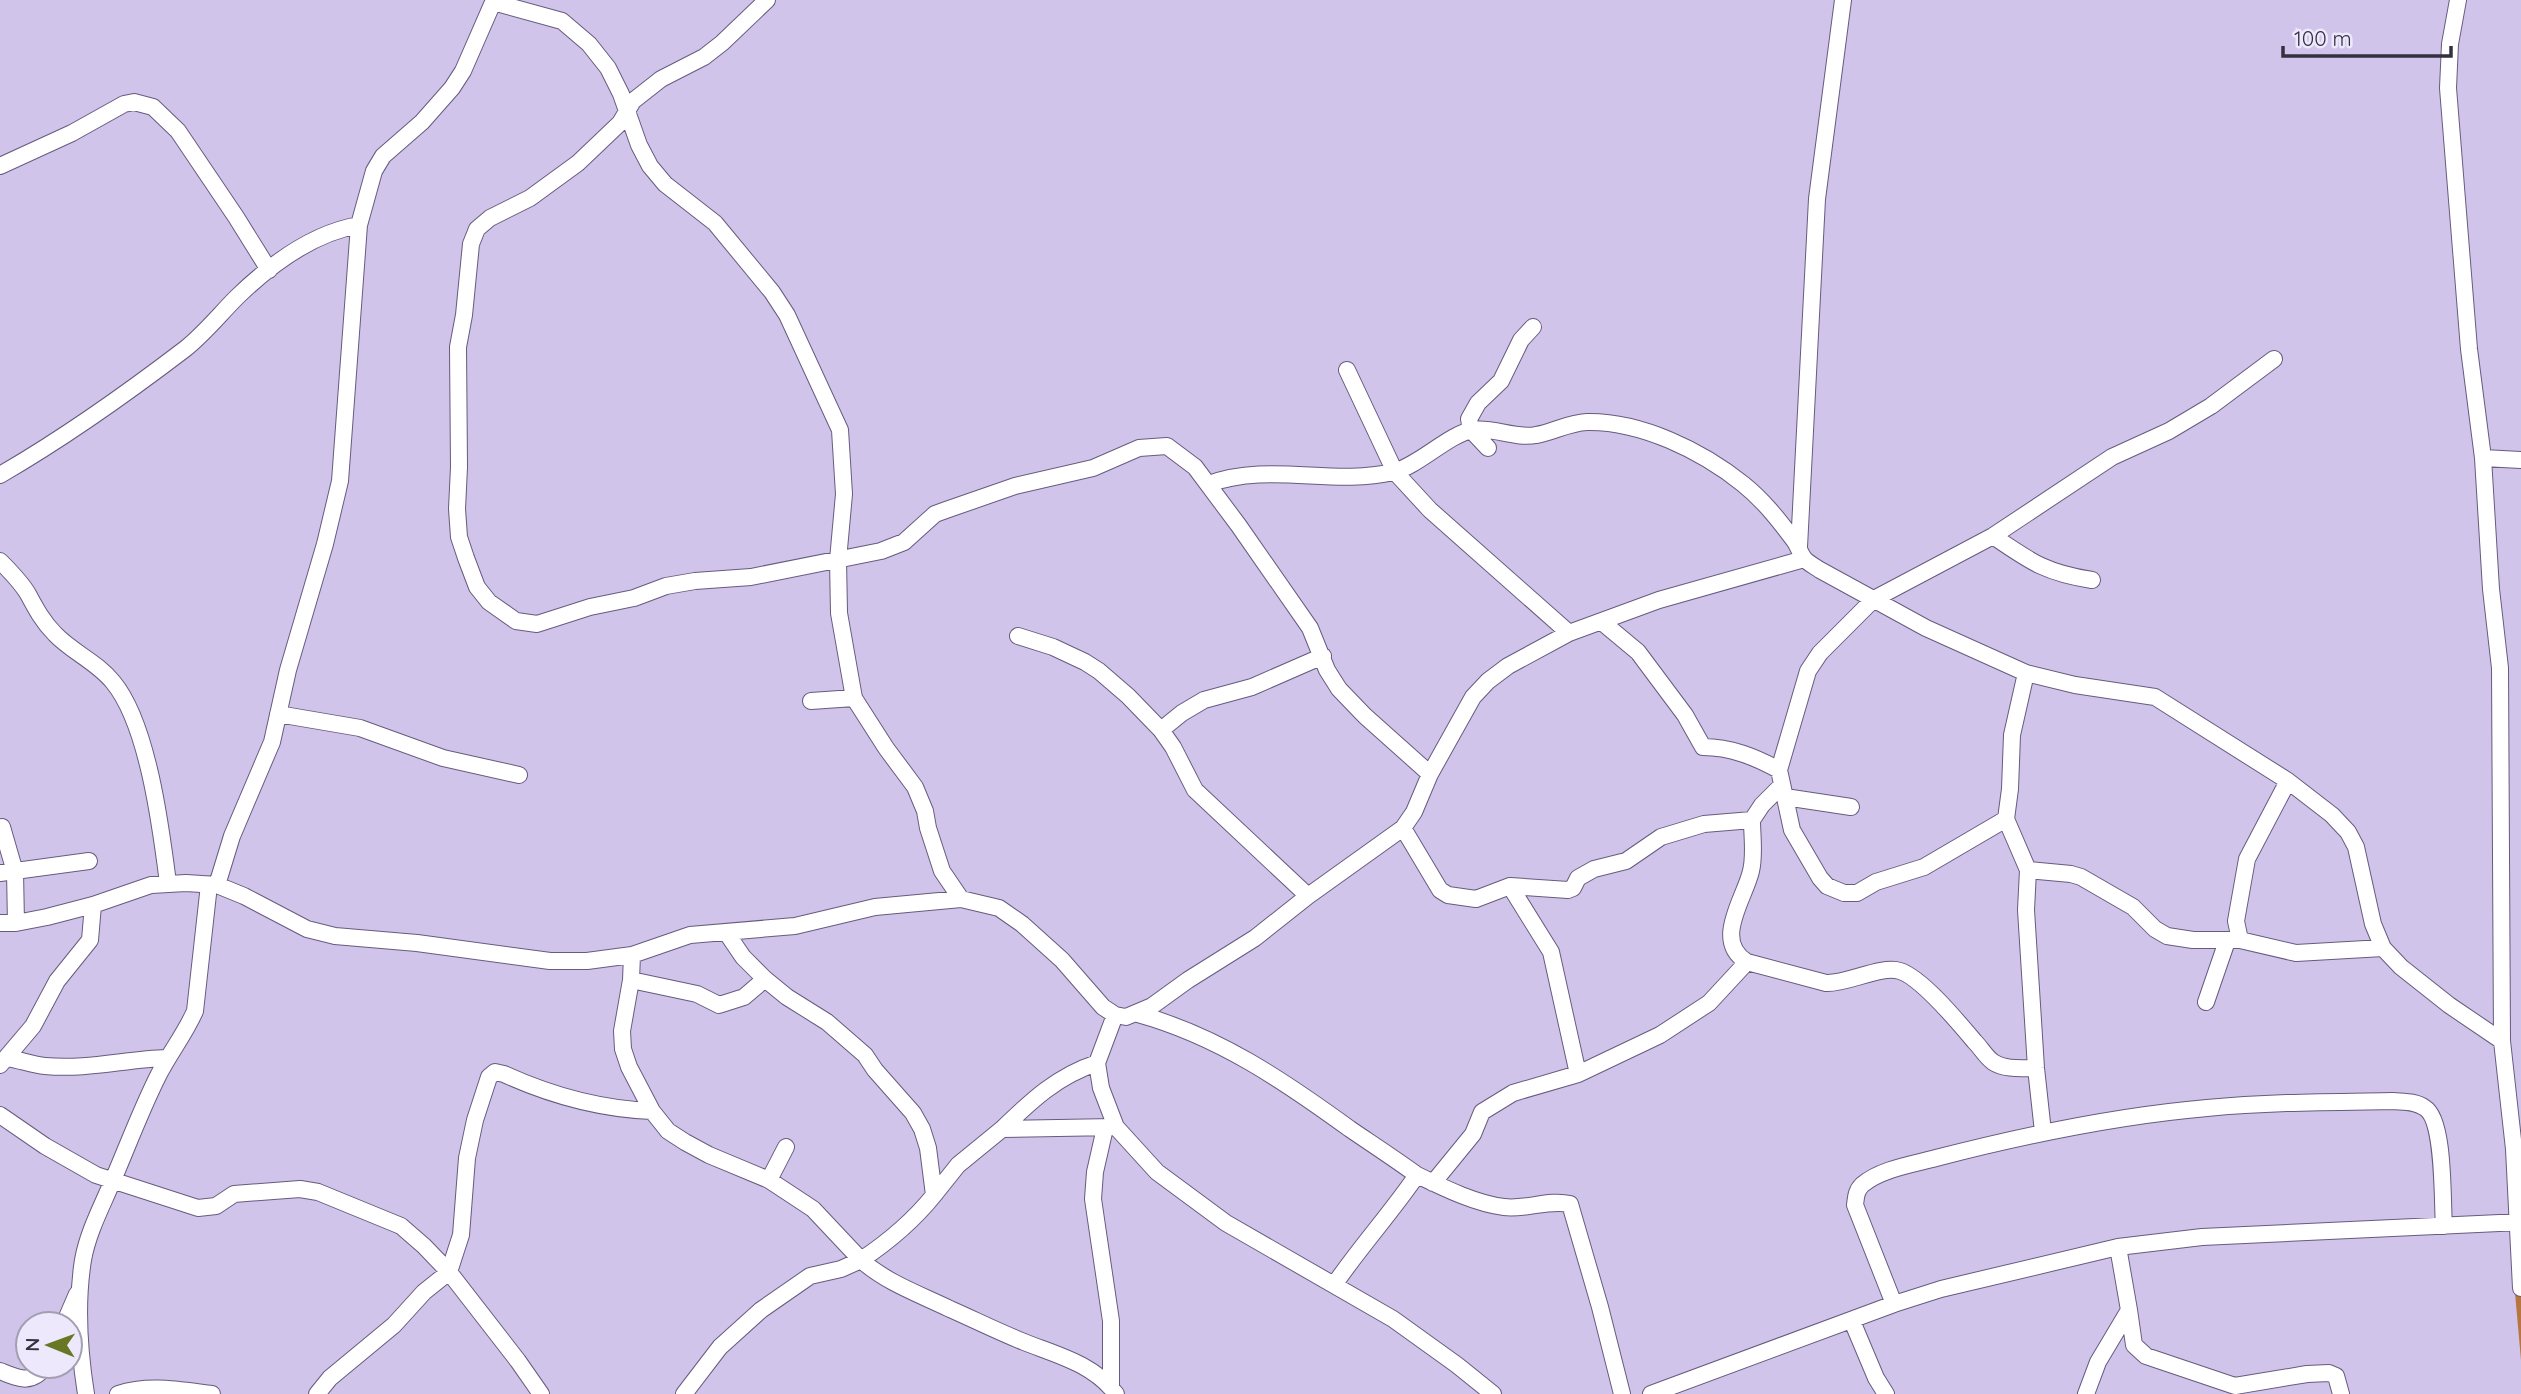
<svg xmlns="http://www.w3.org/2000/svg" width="2521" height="1394" font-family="Quicksand,sans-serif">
  <rect width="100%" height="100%" fill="#d0c4eb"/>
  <path fill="#b7763f" d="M2512,1259h9v101z"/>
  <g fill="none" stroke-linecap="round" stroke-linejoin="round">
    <defs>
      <path id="minor" d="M767,0l-45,43 -18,14 -43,22 -28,22 -13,22 -42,40 -48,35 -40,20 -13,11 -6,15 -7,71 -6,32 1,120 -2,42 2,28 7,21 11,29 12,15 27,19 21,3 53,-17 44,-9 32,-12 29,-5 56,-4 130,-26 23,-9 31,-28 11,-4 69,-24 78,-18 46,-20 28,-2 28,21 44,59 71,102 17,42 12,19 26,27 65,58
        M2458,0l-8,44 -2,44 21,261 14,109 8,131 9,79 2,373 12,108 7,139
        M493,2l69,19 27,23 19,24 13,26 18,51 11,21 15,18 50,39 57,69 15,23 53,115 4,64 -6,66 1,53 15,85 32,50 29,39 10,24 3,17 14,43 19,28
        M0,166l72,-33 52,-29 10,-2 19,5 25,24 58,86 33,53
        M1347,370l48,102 35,38 139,123
        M1488,448l-17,-18 -2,-11 9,-16 23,-22 20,-41 12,-13
        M2483,458l38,2
        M0,475c64,-37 126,-81 185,-126 19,-15 35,-35 52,-52 33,-32 76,-64 122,-72
        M1209,484c59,-22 124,2 184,-12 24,-5 57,-39 80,-42 20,-3 43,9 63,5 18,-3 31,-12 51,-13 54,-1 115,29 156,62 20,16 35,35 50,55 5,6 6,12 10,18 3,5 11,9 17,13l106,58 100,45 49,12 80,12 133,84 44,34 16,17 8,15 17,77 10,24 18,19 48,38 53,36
        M1993,536c38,26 53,37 99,44
        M1799,547l18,-348 26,-199
        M0,561c10,10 21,21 28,33 8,15 15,28 27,40 17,18 42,28 58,48 35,42 48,146 55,201
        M1602,622l36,30 47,63 18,32c28,0 52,10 76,23
        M1018,636l35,11 32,15 14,9 29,25 33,34 12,17 22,43 113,106
        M2026,673l-14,62 -2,54 -4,30 22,51 -2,40 10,158 7,64
        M811,701l43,-3
        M278,714l82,14 83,30 76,17
        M1161,730l21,-17 22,-13 48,-13 71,-31
        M1785,797l66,10
        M2006,819l-82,48 -48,15 -19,11h-13l-17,-7 -7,-8 -28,-48 -13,-60 29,-99 12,-18 54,-54 119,-63 119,-79 57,-26 42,-25 63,-47
        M2,827l13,45 1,51
        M1403,828l37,62 8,5 28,4 34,-13 58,4 5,-2 5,-10 16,-9 32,-8 35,-24 43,-13 48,-4 10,-15 19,-19
        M2028,870l43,4 10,3 52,30 22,22 12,7 26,4h47l56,13 87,-5
        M0,873l89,-12
        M217,885l15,-49 40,-94 16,-72 37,-126 15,-63 19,-256 15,-54 9,-15 39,-34 30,-34 11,-17 31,-71
        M1510,886l41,66 27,122
        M0,923h16l31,-6 46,-12 58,-20 35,-2 31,2 27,11 63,33 28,7 82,7 133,18h37l45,-6 58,-20 105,-9 80,-19 86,-8 38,9 23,16 40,36 41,47 12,8 11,2 26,-11 36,-26 67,-42 53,-42 95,-68 11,-16 16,-38 43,-77 15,-16 20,-15 61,-33 90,-33 145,-41
        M2240,940l-4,-19 11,-62 41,-78
        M632,955l-1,25 -9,51 1,18 6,18 23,44 16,20 17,11 24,13 60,25 44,29 48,51c27,-18 53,-40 73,-65l-6,-47 -6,-19 -9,-16 -38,-43 -10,-15 -38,-33 -40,-25 -22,-18 -22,-22 -17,-25
        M1747,962c-35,-21 -2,-64 4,-91 4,-16 1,-35 1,-51
        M631,980l66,14 22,11 25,-8 21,-18
        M2206,1002l21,-61
        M1138,1014c80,22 146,67 212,115 22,15 45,30 67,46 25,12 59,29 87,32 22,3 44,-8 66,-3l30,103 22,87
        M1115,1015l-18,48 4,25 15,39 41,45 69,51 167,96 64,46 36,29
        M7,1058c13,2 26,7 38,8 43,4 81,-7 122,-8
        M0,1065l33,-39 24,-45 33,-41 3,-35
        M0,1115l45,31 51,29 102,33 18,-2 18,-12 66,-5 18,3 83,34 23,20 25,26 69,89 23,33
        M1105,1128l-10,44 -2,27 18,122v66
        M1002,1129c29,-28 55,-53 95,-66
        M769,1180l17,-33
        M1433,1183l40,-49 9,-22 31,-19 65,-19 82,-39 49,-32 38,-41 79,21c22,1 54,-18 74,-12 22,7 59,52 75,71 6,6 11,15 18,20 12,8 29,6 43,6
        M934,1195l24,-30 44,-36 112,-2
        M1334,1285c26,-38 57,-72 83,-110
        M1894,1304l-39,-99c1,-8 1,-14 7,-20 18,-16 52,-21 74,-27 89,-23 179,-42 271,-50 62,-6 124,-6 186,-7 11,1 23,0 32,7 20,12 17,94 19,118
        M2129,1310l5,35 12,11 89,30 72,-12 22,-1 7,3 5,18
        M1852,1321l24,57 10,16
        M64,1324l13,-30
        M0,1371c20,8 31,14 46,-5
        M86,1394c-7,-44 -10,-90 -3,-134 5,-28 19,-54 30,-80 15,-35 28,-70 45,-104 11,-22 27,-42 37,-65l14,-126
        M118,1394c31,-10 61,-4 94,0
        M317,1394l13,-16 64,-53 30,-33 25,-20 12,-37 6,-77 8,-38 14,-43 6,-5 9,2c46,21 98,35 148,37
        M684,1394l36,-47 41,-37 49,-34 31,-7 20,-9c26,23 58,34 89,49 25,11 49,23 74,33 33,13 70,22 92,52
        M1651,1394l243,-90 47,-15 177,-42 84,-10 319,-15
        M2086,1394l12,-32 31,-52 -11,-63"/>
    </defs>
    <use href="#minor" stroke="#675b7e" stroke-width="18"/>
    <use href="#minor" stroke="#fff" stroke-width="16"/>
  </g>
  <g transform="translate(49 1345) rotate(271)"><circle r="33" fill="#eee8fd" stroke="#a49eb1" stroke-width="2"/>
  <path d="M0-5L12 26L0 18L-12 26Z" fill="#687724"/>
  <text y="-10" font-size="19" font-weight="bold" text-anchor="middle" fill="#353040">N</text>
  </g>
  <path d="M2283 46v10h168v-10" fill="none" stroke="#353040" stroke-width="3.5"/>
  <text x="2294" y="46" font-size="21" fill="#353040" stroke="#eee8fd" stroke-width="5" paint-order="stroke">100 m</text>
</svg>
